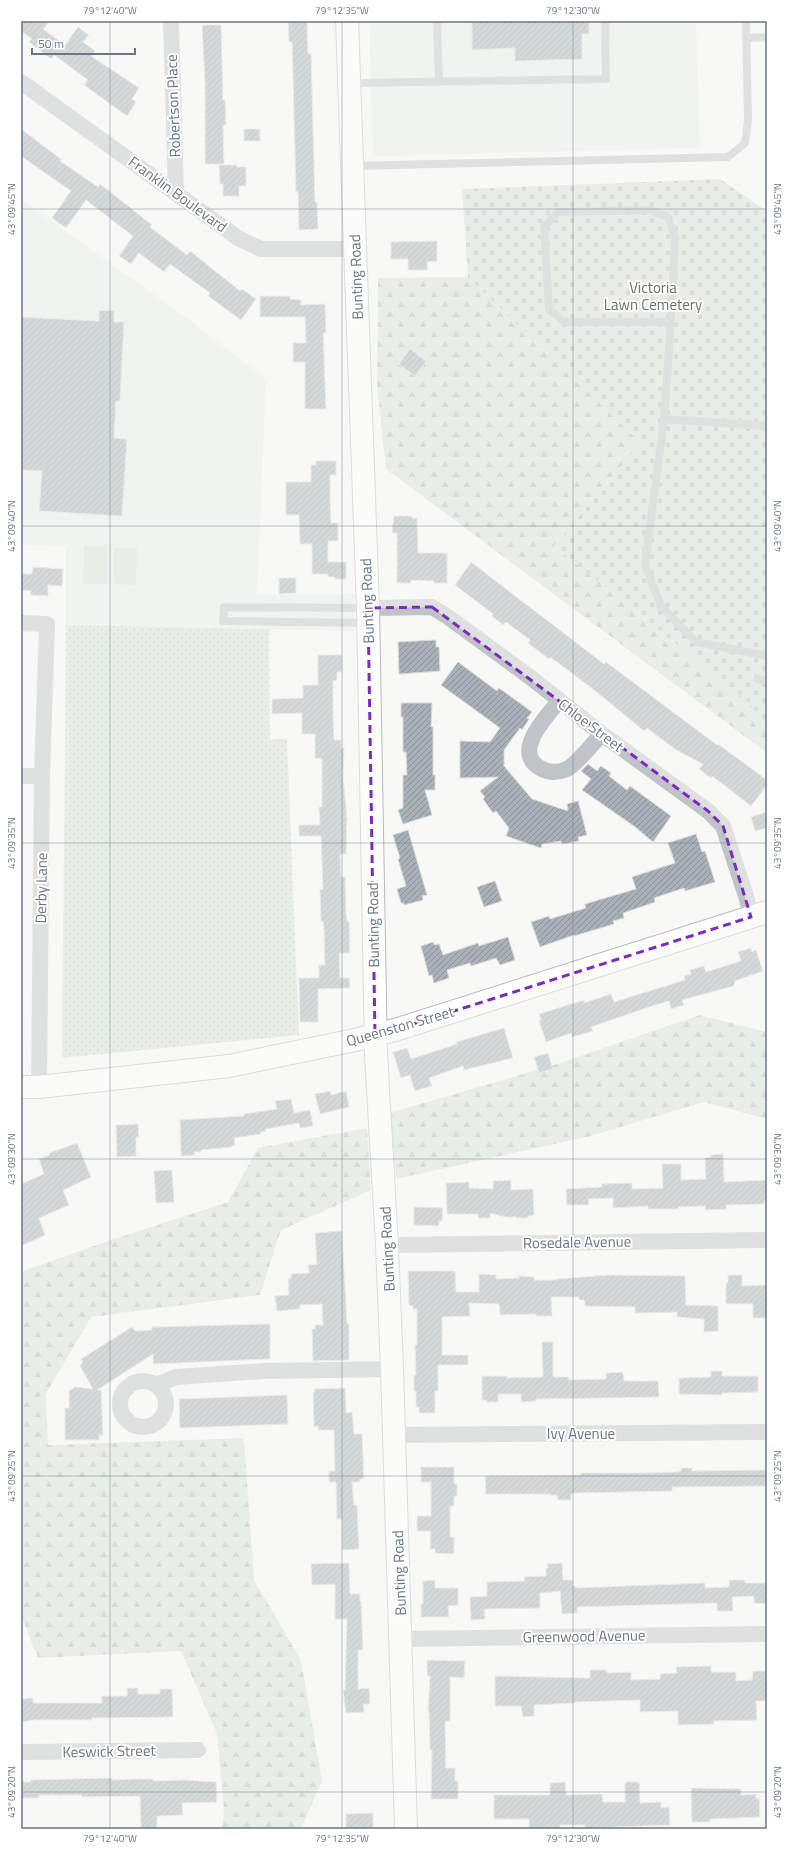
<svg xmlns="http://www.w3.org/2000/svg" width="788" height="1850" font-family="'Titillium Web',sans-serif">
  <defs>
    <pattern id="forest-firs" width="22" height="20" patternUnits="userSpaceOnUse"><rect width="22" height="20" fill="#d8ddd6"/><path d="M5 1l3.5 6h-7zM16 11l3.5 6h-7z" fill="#b3b8b3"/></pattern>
    <pattern id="cemetery-stones" width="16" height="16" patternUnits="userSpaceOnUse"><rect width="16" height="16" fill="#d8ddd6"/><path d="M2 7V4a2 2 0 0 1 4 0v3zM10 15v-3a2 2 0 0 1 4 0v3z" fill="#b3b8b3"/></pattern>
    <pattern id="park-dots" width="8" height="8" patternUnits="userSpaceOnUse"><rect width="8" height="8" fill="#d8ddd6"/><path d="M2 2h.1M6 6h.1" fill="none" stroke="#b3b8b3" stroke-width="1.8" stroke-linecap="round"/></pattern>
    <pattern id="building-hatch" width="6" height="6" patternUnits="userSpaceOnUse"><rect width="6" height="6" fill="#a9b0b7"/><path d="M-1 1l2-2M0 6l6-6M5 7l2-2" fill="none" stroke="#8e949a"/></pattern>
  </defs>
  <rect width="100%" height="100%" fill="#f8f9f6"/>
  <path fill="#e9ebea" d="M369,21h327l4,127 -327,8z
    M21,199l167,120 78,60 -9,216 98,-1 -1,37 -288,-6v-78l-45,-2z"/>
  <path fill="#d8ddd6" d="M84,546l23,1v37h-24z
    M114,548h23l-1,37 -23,-1z"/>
  <path fill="url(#forest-firs)" d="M468,277l173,166 -87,103 196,157 17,28v22l-381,-284 -9,-84 1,-107z
    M700,1015l67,17v87l-63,-17 -117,35 -191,42 -7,-66 162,-47z
    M367,1128l4,62 -90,40 -21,65 -169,22 -45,77 2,51 196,-7 10,142 47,80 21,121 -21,48h-79l2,-19 -7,-76 -36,-83 -143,7 -17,-42v-340l2,-5 91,-32 114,-37 30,-54z"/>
  <path fill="url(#cemetery-stones)" d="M720,179l47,32v520l-17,-28 -196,-157 87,-103 -173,-166 -6,-88z"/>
  <path fill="url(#park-dots)" d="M66,625l203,4 1,110h17l12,296 -237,23z"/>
  <path fill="url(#building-hatch)" stroke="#dadad9" d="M21,21h29l-7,8 22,16 13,-18 11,8 -6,7 12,9 -4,5 48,32 -7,11 4,3 -9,14 -43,-31 4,-5 -34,-25 -3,4 -22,-17 3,-3 -11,-8z
    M288,21h19l1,33 3,-1 4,149h2l1,27 -19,1 -1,-38h-2l-4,-150h-3z
    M472,21h117v13h-7v25l-67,2v-13l-43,2z
    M202,25h19l2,75h2l1,25h-3l1,39h-19v-81z
    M21,129l41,31 -2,1 38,26 2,-3 23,18 29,23 -2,2 37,28 3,-4 50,40 2,-2 14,10 -15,21 -33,-24 2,-3 -40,-29 -6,8 -25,-19 -8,11 -12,-8 14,-20 -47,-36 -20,28 -14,-10 19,-27 -50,-35z
    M244,129h16v12h-16z
    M219,165h18v2h9v19h-7v10h-16v-12h-3z
    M437,241v20l-10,1v8h-19v-11h-17v-17z
    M260,296h30v3l11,1v5l24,-1 1,29h-3l3,76h-21v-47h-12v-19h13l-1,-26h-45z
    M99,310l15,1v11h10l-4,79h-4l-2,37 13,1 -5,77 -83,-5 3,-40 -21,-1v-153l78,4z
    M410,349l16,12 -11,15 -16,-12z
    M316,461h20v14h-6v21l1,27h7v18h-10v21h18v17h-11v-2h-7v-3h-16v-30h-12l-1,-29h-13v-33h25v-17h5z
    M394,516h18v2h5l1,35h29v30h-13v-2l-23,-1v3h-14v-50h-5z
    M471,562l133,102 2,-2 111,83 1,-1 49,36v5l-16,21 -39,-30 -1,2 -12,-9 4,-5 -27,-14 -29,-22 -3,3 -51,-42 -43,-32 -1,2 -21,-16 2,-3 -24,-18 -3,3 -11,-9 1,-2 -38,-29z
    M33,567l30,2 -1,17 -14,-1v11l-17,-1v-4l-10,-1v-16h11z
    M279,578h17v15l-17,1z
    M436,640v7h3l1,24 -41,3 -1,-32z
    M318,655h24v17h-5v8l-4,1v35l1,24h7v8h3l-1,29 4,42 -1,35h-6l1,23h4l1,36 1,8h2l1,32h-11l1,25h9l1,10 -32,1v33h-18l-1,-44h20v-13h6l-1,-36 -1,-8h-2l-1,-31 3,-1 -2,-53h-22v-11h21l-1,-18h3v-48l-7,-1v-24h-13v-21l-30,1v-15l31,-1v-13h15z
    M458,662l39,29 2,-3 33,24 -5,6 2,1 -7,11 -2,-2 -16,22v16l28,33 36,12 -1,-7 11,-3 9,34 -9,2 1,4 -17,3 -1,-3 -19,3 -1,4 -35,-12 3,-8 -13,-17 -3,2 -10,-14 2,-2 -5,-6 18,-14 -38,1v-37l30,1 10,-14 -59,-43z
    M401,703h31l-1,24h2v48h2v15h-10l7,25 -29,9 -5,-14 5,-2v-33h4l-1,-23h-3v-35h-2z
    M588,764l9,7 4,-5 10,7 -2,3 18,14 3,-4 41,30 -18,26 -19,-16 -52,-36 9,-11 -10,-8z
    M767,812v16l-12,3 -4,-14z
    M408,830l19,65 -5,1 1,4 -19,5v-2h-3l-4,-14 9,-3 -8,-27 2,-1 -7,-23z
    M696,834l6,18 3,-1 10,31 -30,9 -1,-3 -30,10 1,4 -32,11 1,5 -11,3 1,3 -40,12v-1l-34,12 -9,-25 18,-6 1,3 36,-11 -1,-4 51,-15 -4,-12 43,-14 -7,-20z
    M495,881l7,20 -18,6 -7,-20z
    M508,937l7,23 -15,5 -4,-7 -25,8 -1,-3 -23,7 2,8 -15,5 -2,-8 -3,1 -8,-30 12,-4 1,3 5,-1 4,11 35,-12 1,3z
    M751,948l1,4 4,-2 7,21 -28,10 -1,5 -52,14 2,5 -13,4 -2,-8 -17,5 -61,21 2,4 -21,6 -1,-4 -25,9 -7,-21 2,-1 -2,-6 45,-14v3l27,-9 3,8 71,-22 -1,-4 7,-2 -1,-4 14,-4 2,6 35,-11 -3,-9z
    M504,1028l9,30 -49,12 -1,-4 -34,12 3,8 -17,5 -5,-16 -9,3 -8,-26 14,-4 4,11 46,-15 -1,-2z
    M548,1053l5,16 -14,4 -5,-16z
    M330,1091l1,4 15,-4 3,16 -29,7 -5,-20z
    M291,1099l3,14 16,-3 3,16 -13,2 -1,-5 -34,6 1,2 -6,1 1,2 -27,4 1,7 -3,1v1l-31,3v2h-7l1,3 -14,1 -1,-36 64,-4v-2l33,-5 -2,-8z
    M138,1124l1,13h-3v19l-19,1 -1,-32z
    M77,1143l14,34 -28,13 6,15 -30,13 6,17 -24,11v-62l23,-10 -5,-15 11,-4 -1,-2z
    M723,1154l1,28 43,-2v21h-3v3l-38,1v4l-21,1v-4l-27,1v2h-30v-3l-35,2v-10l-25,1 1,6h-22l-1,-16 36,-2v-3l30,-1v6l31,-1 -1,-24h19v16l25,-1 -1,-21 6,-1v-2z
    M172,1170l2,32 -18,1 -2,-32z
    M511,1180v10l22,-1 1,26 -6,1v2h-11l-1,-1h-10l-16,-4v5h-12v-4h-31l-1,-31 23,-1v6l24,1v-8z
    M414,1207l29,1 -1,13h-3v5l-25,-1z
    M342,1231l5,93h2v36l-36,1 -1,-32h3v-4h8l-1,-21 -22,1v4l-23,2 -2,-15 14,-1 -1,-17h3v-4l18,-1 -1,-8 9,-1 -2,-31z
    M408,1271h47l1,21h23v-18l17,1v4l23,-1v-2l15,1v3h23v-1l51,-4 77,1 1,29 32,1v25l-14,1v-13l-27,-2v-5l-42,1v-6l-50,-1 -1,-6h-5v-3h-28l1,19h-16v-2l-36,1 -1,-11 -30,-1 1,13 -28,1v38h26v10h-30v26h-3v22h-16v-6h-3v-16h-2v-16h2l-1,-30h2v-36h-4v-3l-4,-1z
    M728,1275h14v11l25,-1v33h-14v-14h-27v-21h2z
    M270,1324v35l-117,5v-10l-56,36h4l2,45h-4v5h-34v-32h4v-17l6,-4 18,2 -13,-23 3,-4 -2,-3 51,-32 3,4 17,-1v-3z
    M542,1342h11v35h16v3l37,-1v-6l17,-1 1,9h34l1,16 -123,2v2l-15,1v-8h-23v8h-11v-2h-5v-24h25v2l36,-1z
    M711,1371h11v5h36v16l-36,1v2l-43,-1v-16l32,-1z
    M345,1388l1,25 6,-1 2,22h8l2,45h-4v3h-8l2,23h3l2,44 -17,1v-31h-5l-1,-37h-7v-11h6l-1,-41h-16v-4l-4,1 -1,-35h2l-1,-3z
    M287,1395l1,29 -108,4 -1,-29z
    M421,1467h33v17h3v12h-3v10h-4v31h4v17l-19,-1v-4h-5l1,-18h-14v-15h14v-34h-10z
    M681,1468h11v3l75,-1v16l-95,1v4l-96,2 -5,1v6h-13l-1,-5h-7v-1h-64l-1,-18 96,-1v-2h64l32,-1 4,-1z
    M349,1563l1,31h10v7h1l2,49h-5v39l11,-1 1,16h-7l1,8 -18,1 -3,-23h2l2,-71h-12v-35l-23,1 -1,-21z
    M562,1563l1,17h10v6h3v2l129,-5v5l24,-1v-7h16v3h22v21l-13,-1v-7l-22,1 1,14h-16v-8l-140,4v6l-15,1 -2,-23 -20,2v15l-56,1 1,10 -14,1 -1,-23 17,-1v-14l38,-1 -1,-4 22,-1v-8h2l-1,-4z
    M435,1580v8h23v17l-10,1 1,11h-28v-13h2v-23z
    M427,1660l38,1 -1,17 -14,-1v44h-5l1,47h9v13h3v18h-27l1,-49h-2l-1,-38h-1l2,-36h-3z
    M711,1666v6h25v9l16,-1 1,-9h14v30h-11l1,19 -44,1 1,3 -36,1v-14l-38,1v-12l-65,2v1l-41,2v11l-11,1 -2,-11h-26v-30l95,2v-8h17v3l24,-1v8l29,-1v-5l17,-1 -1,-6z
    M127,1688h11v6h22v-5h12l1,28 -81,1v2h-58l-13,2v-23l12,-1v5h69v-7h25z
    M112,1778v2l22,-1h19v2l29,-1 34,2 1,20 -35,1 1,12 -26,1v13h-16l-1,-33 -58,1v-2h-43v3h-18v-16h10v-2z
    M565,1782l1,13 36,-1 1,8h22v-20h14l1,21 21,-1v6l8,-1 1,18 -85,3v-3h-25v3l-31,1v-10h-35v-24h56v-12z
    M691,1788l50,1v6l15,-1v5l3,-1 1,19 -50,2v3h-18z
    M373,1813v16h-27v-15z"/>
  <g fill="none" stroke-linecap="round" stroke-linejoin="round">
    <defs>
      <path id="secondary" d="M347,21l21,587 8,446 11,191 5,124 14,460
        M21,1087h18l190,-21 126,-26 40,-10 372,-118"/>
    </defs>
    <use href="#secondary" stroke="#b5b9bf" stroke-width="24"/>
    <path stroke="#c0c4c8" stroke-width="8" d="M437,21l2,60
      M746,38l21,-1
      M350,83l256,-4 -1,-58
      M353,166l375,-9 17,-14 3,-23 -2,-99
      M651,210l17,7 7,21 -4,84h-107l-15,-13 -5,-82 14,-15z
      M671,322l-7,97 -19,146 16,41 35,36 71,14
      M664,419l103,7
      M367,608l-143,-1 -1,14 145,2
      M757,679l10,2"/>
    <path stroke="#c0c4c8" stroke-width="16" d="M171,21l5,171
      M21,82l217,156 23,11h94
      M368,608l64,-1 16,10 82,60 72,57 106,77 15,15 24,73 4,18
      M21,623l26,1 -5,152 -3,311
      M559,701c-13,16 -47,51 -19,67 9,5 18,5 27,1 9,-4 27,-27 35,-35
      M21,776h21
      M387,1245l380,-5
      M120 1404a23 23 0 1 1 46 0a23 23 0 1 1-46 0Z
      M156,1385l20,-8 89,-6 127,-2
      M394,1435l373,-3
      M401,1639l366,-5
      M21,1752l177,-2"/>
    <use href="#secondary" stroke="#fff" stroke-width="22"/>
  </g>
  <path d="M0 0H788V1850H0ZM432,607l276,204 15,15 28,91 -376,119 -7,-428z" fill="#f8f9f6" fill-opacity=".55" fill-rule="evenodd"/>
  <path fill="none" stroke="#7b2cbf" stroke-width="3" stroke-dasharray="8 5" stroke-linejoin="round" d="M432,607l276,204 15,15 28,91 -376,119 -7,-428z"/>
  <path fill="none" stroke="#697686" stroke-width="1" stroke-opacity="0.45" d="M110,21v1808M342,21v1808M573,21v1808M21,209h746M21,526h746M21,843h746M21,1159h746M21,1476h746M21,1792h746"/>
  <g text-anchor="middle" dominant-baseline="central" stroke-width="4" stroke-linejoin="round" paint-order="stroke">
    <g font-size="15" fill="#697686" stroke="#fff">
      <text transform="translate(173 106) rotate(-92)">Robertson Place</text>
      <text transform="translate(178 194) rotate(36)">Franklin Boulevard</text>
      <text transform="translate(356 277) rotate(-92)">Bunting Road</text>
      <text transform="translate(367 601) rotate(-92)">Bunting Road</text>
      <text transform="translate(591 725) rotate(37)">Chloe Street</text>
      <text transform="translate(41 888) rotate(-89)">Derby Lane</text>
      <text transform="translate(373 925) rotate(-91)">Bunting Road</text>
      <text transform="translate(400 1026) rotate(-16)">Queenston Street</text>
      <text transform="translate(577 1242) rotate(-1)">Rosedale Avenue</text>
      <text transform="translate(387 1249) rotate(-93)">Bunting Road</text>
      <text x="581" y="1433">Ivy Avenue</text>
      <text transform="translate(399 1573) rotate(-92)">Bunting Road</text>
      <text transform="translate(584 1636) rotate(-1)">Greenwood Avenue</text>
      <text transform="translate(109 1751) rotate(-1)">Keswick Street</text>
    </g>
    <g font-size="15" fill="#657864" stroke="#fff">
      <text x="653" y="287">Victoria<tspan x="653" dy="17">Lawn Cemetery</tspan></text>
    </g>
  </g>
  <rect width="788" height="1850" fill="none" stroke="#ffffff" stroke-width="44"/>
  <path d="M32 48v6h103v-6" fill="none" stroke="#697686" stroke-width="2"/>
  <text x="38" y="48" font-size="12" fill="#697686" stroke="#ffffff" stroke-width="3" paint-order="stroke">50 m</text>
  <rect x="22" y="22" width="744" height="1806" fill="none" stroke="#697686" stroke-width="1.5"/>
  <g font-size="10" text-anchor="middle" fill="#697686">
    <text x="110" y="14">79°12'40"W</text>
    <text x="342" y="14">79°12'35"W</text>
    <text x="573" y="14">79°12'30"W</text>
    <text transform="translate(11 209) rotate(-90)" y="4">43°09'45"N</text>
    <text transform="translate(777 209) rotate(-90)" y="4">43°09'45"N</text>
    <text transform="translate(11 526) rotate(-90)" y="4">43°09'40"N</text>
    <text transform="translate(777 526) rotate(-90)" y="4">43°09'40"N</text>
    <text transform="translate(11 843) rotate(-90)" y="4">43°09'35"N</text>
    <text transform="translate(777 843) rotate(-90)" y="4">43°09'35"N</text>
    <text transform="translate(11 1159) rotate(-90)" y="4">43°09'30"N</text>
    <text transform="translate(777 1159) rotate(-90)" y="4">43°09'30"N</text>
    <text transform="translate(11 1476) rotate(-90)" y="4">43°09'25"N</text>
    <text transform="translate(777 1476) rotate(-90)" y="4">43°09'25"N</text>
    <text transform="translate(11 1792) rotate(-90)" y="4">43°09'20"N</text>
    <text transform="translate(777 1792) rotate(-90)" y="4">43°09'20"N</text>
    <text x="110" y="1842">79°12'40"W</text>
    <text x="342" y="1842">79°12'35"W</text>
    <text x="573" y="1842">79°12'30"W</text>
  </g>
</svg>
